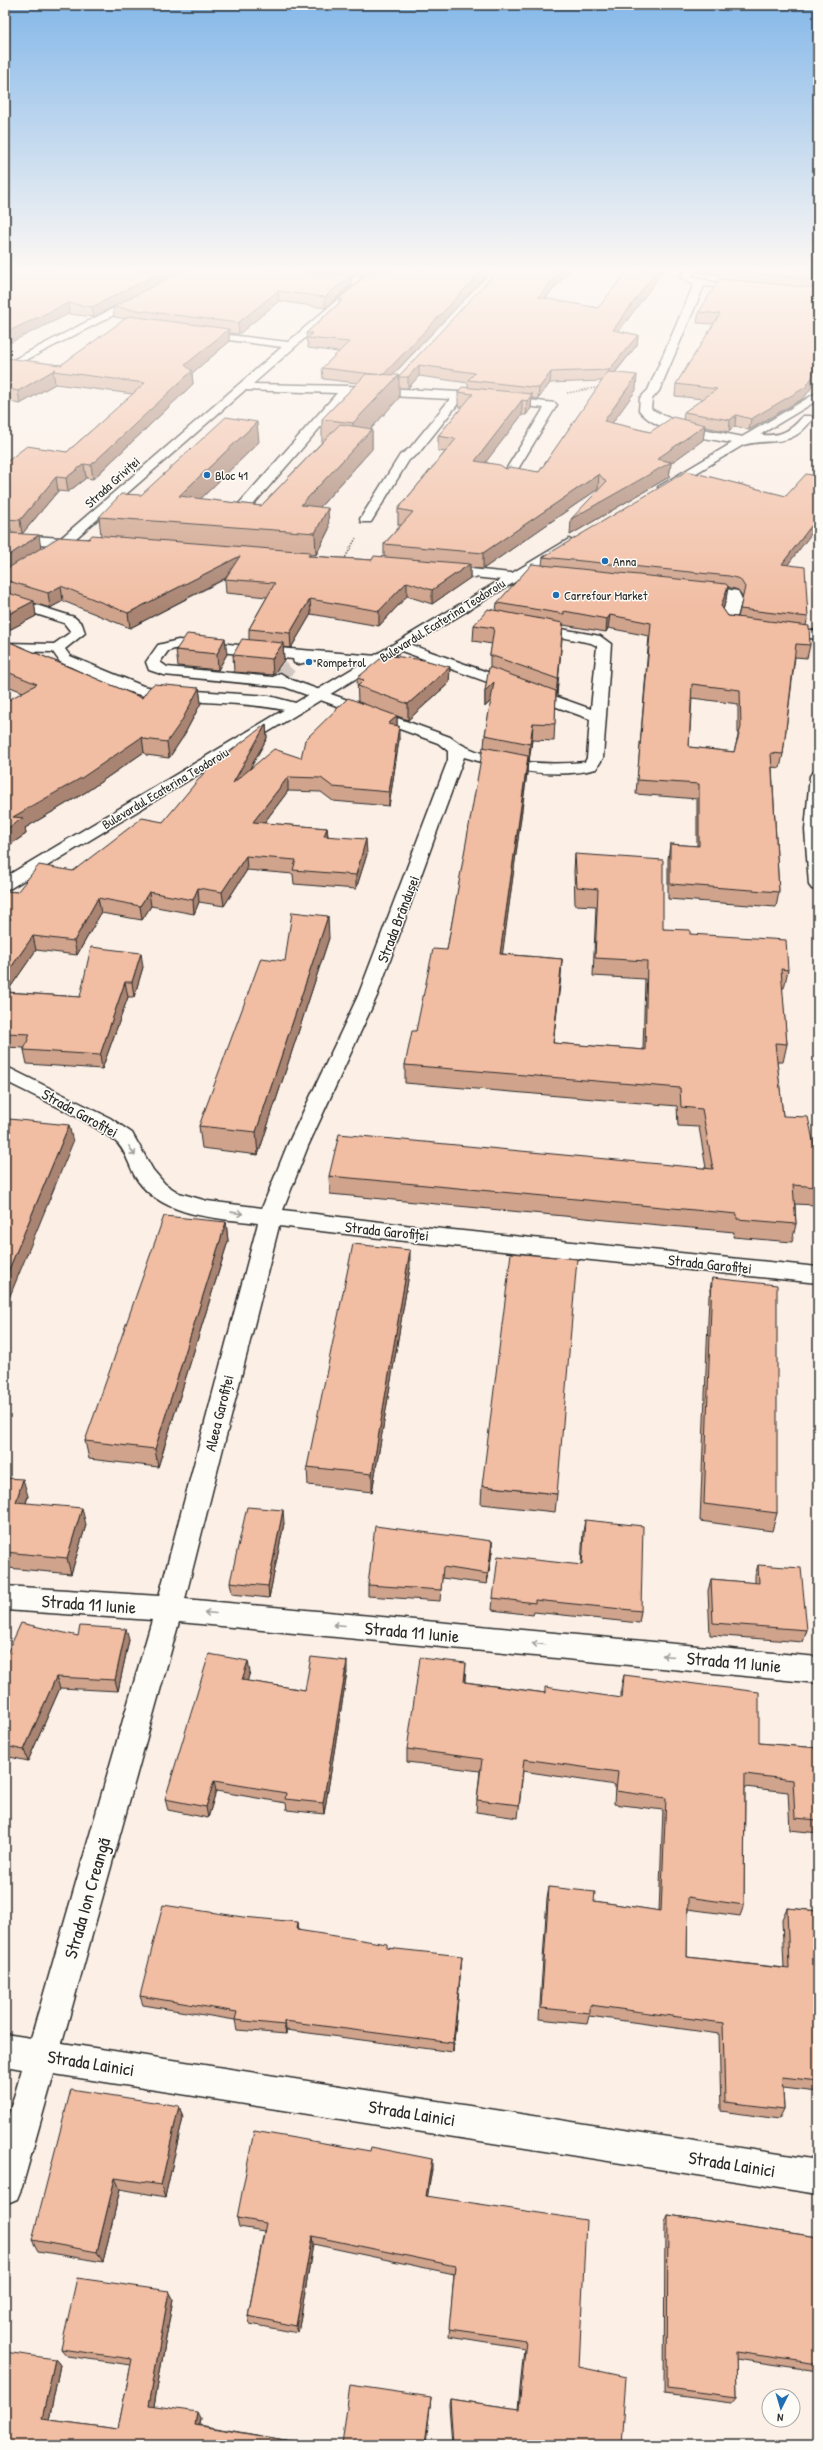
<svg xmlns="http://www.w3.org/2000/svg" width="823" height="2450" font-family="'Patrick Hand',sans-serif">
  <rect width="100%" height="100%" fill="#fbefe6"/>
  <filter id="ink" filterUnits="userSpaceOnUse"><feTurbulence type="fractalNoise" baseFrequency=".025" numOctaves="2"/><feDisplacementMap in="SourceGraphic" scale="8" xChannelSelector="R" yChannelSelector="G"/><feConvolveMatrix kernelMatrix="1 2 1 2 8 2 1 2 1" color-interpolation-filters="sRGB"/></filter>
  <g filter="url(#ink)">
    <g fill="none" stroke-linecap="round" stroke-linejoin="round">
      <path stroke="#d1c8c1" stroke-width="14" stroke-dasharray="14 8" stroke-linecap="butt" d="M280,677l15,-16"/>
      <defs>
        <path id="minor" d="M372,270h10l-129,114 94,2 112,6 96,11 2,2 -47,77 -4,1 -6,-4 44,-71 -83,-8 -43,54 -9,6 -38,62h-10l-1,-3 40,-64 10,-7 40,-49 -101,-5 -103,119h-10l-1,-3 1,-3 101,-114 -92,-3 -170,149 11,1 2,3 -2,3h-19l-9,5 -5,-1v-5l-48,-3v-8l56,4 221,-191 -83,-11 -4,-1v-4l93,11z
          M687,270h10l-6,6 29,8 -5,3 -11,-1 -45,105 -7,8 -1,10 32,16 60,12c11,-11 34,13 60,-21h8l2,2c-22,32 -40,19 -70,27 -28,-6 -86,-10 -104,-35l1,-12 8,-8 46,-106 -15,-7z
          M139,295l5,3 -1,2 -138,71v-7z
          M441,566l70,7 7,4 -7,4 -75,-8 -2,-3z
          M698,585l40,6 4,8 -6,22 82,10v8l-92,-11 -5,-8 6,-23 -34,-5 -2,-3z
          M5,595l69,22 8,7 3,9 -20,16 5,7 73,30 11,2 115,8 34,9 3,3 -8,5c-47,-12 -95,-9 -143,-15 -33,-5 -65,-23 -95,-36l-7,-10 -48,-1v-8l49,1 17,-12 -7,-9 -59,-19z
          M534,624l66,12 11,8 -8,114 -7,11c-42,11 -92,0 -132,-12l-87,239 -69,150 -25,64 130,16 405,41v16l-405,-41 -134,-16 -94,373 633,58v26l-639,-61 -117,421 756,117v34l-764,-120 -32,113 -5,12 -12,5v-76l17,-59 -17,-3v-32l26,4 121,-418 -147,-10v-24l154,10 99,-373c-41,-5 -94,-6 -120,-42 -8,-11 -12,-32 -23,-40 -33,-25 -73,-41 -110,-60v-15l105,52 22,15 21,37 12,14 14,9 28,8 55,7 25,-62 71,-150 90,-236v-9l-10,-8 -153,-56 -121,-12 -15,-5 -3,-8 12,-17 20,-5 199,16 7,4 -2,3 -68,-3 -15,4 -5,-1 -1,-4 -115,-11 -10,3 -8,11 7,5 106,10 7,-4 12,7 158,57c34,26 93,29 135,25l2,-4 3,-39 -194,-70 -2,-3 2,-3h10l185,66 6,-63 -6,-3 -62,-12 -2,-3 2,-3z
          M818,771v119l-6,-1 -3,-4 -4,-55 5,-54 2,-3z"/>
        <path id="major" d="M818,392v8l-150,90 -4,1 -6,-4z
          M569,539l7,4 -2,3 -563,342 -6,1v-12z"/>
      </defs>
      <use href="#minor" stroke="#2b2b2b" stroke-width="3"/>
      <use href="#major" stroke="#2b2b2b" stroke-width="3"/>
      <path stroke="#2b2b2b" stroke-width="1.5" stroke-dasharray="1.5 1.5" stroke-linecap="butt" d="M613,270l17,1
        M567,393l33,-6
        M344,560l12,-22"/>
      <use href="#minor" fill="#fdfcf7" fill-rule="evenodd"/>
      <use href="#major" fill="#fdfcf7" fill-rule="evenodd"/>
    </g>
    <path fill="#cfa38c" stroke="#2b2b2b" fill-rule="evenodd" d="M5,270h365l-9,7h-10v8l-26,23 -46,-7 -40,33 -10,-1v9l-37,31 1,11 -100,95 -7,-1 -18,14 -10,-1 -36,43 -10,-1 29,15 60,-12 -2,-19 42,-22 118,-53 -59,57 61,7 61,-64v-23l35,-36 -34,-4 -1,-11 17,-16 -31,-4v-5h-1l-1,-10 33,-30v-4l153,-29 -99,105 6,1 99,-106h72l-25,29 53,9 30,-38h36l-45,61 19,4 -1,10 -22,28 21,17 -24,33 38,9 33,-12 1,-8 19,-13 -28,-3 1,-12 38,-60 -17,-1 2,-11 25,-33v-3l-27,-4v-2h121v70l-7,48 -7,10 -55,32 -14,-4 -6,6 -24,-5 -2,13 -32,23 -2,14 -99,58 28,-45v-1l-115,80 -13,-1v10l-38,26 -25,-8 -28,30 -68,-12 -20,34 -8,-1 1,13 -11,15 -39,-3 -1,-17 16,-15v-11l18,-32 -41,-4 -1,-14 -95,49 -67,-27 -13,7 -16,-5 2,13 -31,16v-169l62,-11 66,-58 -78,-10 -35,20 -15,-3v-42l56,6 65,-46 -12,-2 -1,-10 -19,10 -25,-3zM419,376l49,7v5l-10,4v15h4l-24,29v15l7,1 -47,57v16h3l-17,19v13l-12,3 -62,-4v-2l6,1 13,-26 -9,-22 52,-58v-20h-1l28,-31v-10h9zM602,381l-63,91 -33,-3 -21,-7 37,-47h4l5,-7 1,-10 6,1 12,-16z
      M543,557l245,8 20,52 -2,8 4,20 -3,13 -12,-1 -12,97 -3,14 -8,-1 7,125 -3,15 -108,-8v-40l2,-15 27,2v-47l-61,-5 13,-158 -41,-8 -2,4 -43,-7 -7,70 -2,46 -22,-1 -3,21h-1l-1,12 -25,181 60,5 -9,84 90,7 2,-71 -52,-3 3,-70 -21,-1 -1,-34 1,-17 88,75 27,5 98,36 -4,18h-2l5,56 -4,18h-6l6,54 35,55v22l-3,12 -20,-1 1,20 -4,18 -59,-5 1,-5 -404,-38 -1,-18 377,-8 -7,-41 -21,-1 -1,-20 -272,-23v-18l11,-34 31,-81 37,-203 1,-12 6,-34 -6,6v-16l5,-23v-13l2,-11 -19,-3 1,-16 22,-14 1,-8 45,-38zM728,587l10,3 5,7 -5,20 -10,-1 -5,-7 3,-10zM692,698l46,6v32l-4,16 -45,-5z
      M5,640l137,58 57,-10 2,15 -18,34 -14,21 -23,-3 -2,-3 -58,40 -61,36 1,6 -21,14 18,-156 -18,-7z
      M176,650l51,4 -9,16 -40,-4z
      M450,667l-1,16 -41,37 -11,-4v10l2,14 -10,66 -56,-5 -12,-9 -33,-1 -24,32 63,5 1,8 39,18 -11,35 -62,-5 -1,-10 -46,-4 -23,36 -25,-4 -5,12 -43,-8 -9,14 -41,-7 -24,42 -41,-5 -29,42 73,5 63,-30 -9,30h-6l-26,72 -75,-5 -3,-14v-2l-19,-1v-123h1l-1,-1v-32l12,1 56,-21 90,-49 103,-98 1,14 -17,31 51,-11 57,-56 -1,-24z
      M329,938l-71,217 -56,-7 -3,-22 86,-165z
      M226,1222l2,19 -70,226 -69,-8 -4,-18z
      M410,1268l-38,224 -64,-7 -1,-18z
      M712,1278l65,235 -5,18 -72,-10 9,-225z
      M5,1478l23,18 -2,7 60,22 -15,49 -63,-6 -1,3h-2z
      M482,1486l75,8 -2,18 -74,-8z
      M585,1520l56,91 -2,12 -105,-11 -1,3 -41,-5 1,-12 88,-33 2,-33z
      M284,1523l-15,75 -37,-4 -2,-12z
      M492,1541v11l-5,32 -45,-6 -2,23 -72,-5v-11z
      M758,1565l49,65 -4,12 -93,-7 -2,-44 3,-12 44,4v-7z
      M78,1636l51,4 -11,51 -58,-3 -32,73 -23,-5v-98z
      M466,1663l-1,19 80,11 76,5v-10l3,-13 135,68 59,5v85l-28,-3 -2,-38 -43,-5 -1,118 -4,11 -52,-7 -1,48 97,11 -2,-49 5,-11 31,3v181l-35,-4 1,21 -5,10 -58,-8 -2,-77 -130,-18 -2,8 -48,-5 8,-120 2,-12 45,14 65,10 4,-101 -49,-6 1,-19 -92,-14 -5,47 -42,-6 1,-12 3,-29 -73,-9v-13z
      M250,1672l-3,9 58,9 42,-18 -23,142 -37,-4 -1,-7 -70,-12 -8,27 -40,-8 -3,-11z
      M299,1931l88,17 74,18 -8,86 -167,-22v4l-49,-4 -2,-10 -92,-15 -3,-9z
      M179,2106l4,12 -18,79 -45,-8 -17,73 -65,-11 -6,-11z
      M432,2169l-5,28 152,170 42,78h-169l-3,-40 1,-6 68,10 6,-61 -75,-12 5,-62 -141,-30 -15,89 -48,-9 -2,-8 16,-85 -25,-4 -2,-9z
      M668,2215l150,22v134l-82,-12 1,38 -5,6 -68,-9 1,-172z
      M169,2291l4,8 -19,107 46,12 -1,7 109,19v1h-303l50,-86 5,6 -11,55 69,9 13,-64 -64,-9 -6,-7z"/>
    <path fill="#a98472" stroke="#2b2b2b" d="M166,270h21l-74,37 -19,10 -2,-10z
      M360,270h10l-9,7z
      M483,270h9l-110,116v-11z
      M562,270h8l-33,38 1,-11z
      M657,270h7l-52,71 1,-11z
      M351,275v10l-26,23v-11z
      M278,291l1,10 -40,33 -1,-11z
      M68,303l1,11 -64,31v-12z
      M229,329v13l-37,31 1,11 -100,95 -2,-14 94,-100z
      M638,335l-1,10 -29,36 1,-11z
      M419,365v11l-11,12v-11z
      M56,369l-3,2 2,13 -35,20 -2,-13z
      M551,372l-1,11 -12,16 1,-11z
      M399,375v23l-45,49 -1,-24z
      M637,375l-1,15 -33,46 1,-15z
      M812,377l-1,11 -7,10 -55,32 2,-11z
      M532,394l-1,14 -5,7 1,-14z
      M522,400v15l-47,61v-15z
      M736,415l-1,11 -6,6 1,-12z
      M257,422l2,20 -78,76 -2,-22z
      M705,425l-2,15 -32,23 -2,14 -99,58 1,-16z
      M372,429v20l-70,78 -1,-22z
      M84,464l2,14 -18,14 -2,-14z
      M599,474l-1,15 -115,80v-16z
      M56,477l2,14 -36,43 -2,-14z
      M328,508l1,21 -13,26 -1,-22z
      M818,517v8l-38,50 2,-11z
      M39,535l2,14 -36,25v-16z
      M240,556l1,14 -111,58 -2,-15z
      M470,564v14l-38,26v-14z
      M407,582v14l-28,30v-15z
      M61,586l2,15 -13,7 -2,-15z
      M728,586l-2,13 -6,21 1,-14z
      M310,599l1,15 -20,34 -1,-15z
      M34,601l2,15 -31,16v-16z
      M610,615l-2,13 -2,4 1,-13z
      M563,623l-1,16 -5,56 1,-16z
      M225,638l2,16 -9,16 -1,-16z
      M283,643l1,17 -11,15 -1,-16z
      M450,667l-1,16 -41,37v-16z
      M494,682l-1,16 -8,9v-16z
      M199,688l2,15 -18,34 -14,21 -2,-16z
      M397,716v14l-9,-6z
      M533,723l-1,17 -3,21 1,-17z
      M266,724l1,14 -33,59 -1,-14z
      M399,726v14l-10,66v-14z
      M142,737l2,15 -58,40 -61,36 1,6 -21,14v-18l8,-13z
      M528,756l-1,17 -27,199v-18z
      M288,777v14l-34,45 -1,-14z
      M327,828l1,14 -4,-6z
      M366,839l1,15 -11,35v-14z
      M246,856l1,14 -23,36 -2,-14z
      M198,888l1,14 -5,12 -1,-14z
      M149,892l2,14 -9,14 -2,-14z
      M98,898l3,15 -24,42 -3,-14z
      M328,916l1,22 -71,217 -2,-23z
      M33,936l3,14 -31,45v-19z
      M141,953l2,14 -9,30 -2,-15z
      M562,959l-1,18 -10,84 2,-18z
      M125,982l3,15 -26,72 -2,-14z
      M69,1125l4,17 -68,166v-29z
      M226,1222l2,19 -70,226 -3,-18z
      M410,1250v18l-38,224v-18z
      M23,1479l5,17 -7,23 -5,-17z
      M82,1508l4,17 -15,49 -4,-16z
      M283,1510l1,13 -15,75 -1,-12z
      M492,1541v11l-5,32 1,-10z
      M5,1559l3,9 -1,3 -2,-7z
      M126,1629l3,11 -11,51 -3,-11z
      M248,1661l2,11 -6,20 -2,-12z
      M347,1661v11l-23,142 -1,-11z
      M56,1677l4,11 -32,73 -4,-11z
      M214,1781l2,10 -8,27 -2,-11z
      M298,1922l1,10 -2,-2z
      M462,1956l-1,10 -8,86v-9z
      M285,2021l1,9v4l-2,-9z
      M179,2106l4,12 -18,79 -4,-12z
      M432,2159v10l-6,37v-10z
      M115,2178l5,11 -17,73 -6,-10z
      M312,2236l1,8 -15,89 -2,-7z
      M169,2291l4,8 -20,112 -4,-6z
      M55,2359l5,6 -12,60 -6,-6z
      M431,2397l-5,48h-1z
      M197,2412l3,6 -2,12 -3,-5z"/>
    <path fill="#f1bda3" stroke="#2b2b2b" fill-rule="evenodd" d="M5,270h161l-74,37 -24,-4 -63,30z
      M184,270h96l71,5 -26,22 -47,-6 -40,32 -125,-16z
      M373,270h110l-100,105 -11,-1 -50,-6 27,-26 -41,-4 4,-5h-6l37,-33 -4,-1z
      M498,270h64l-24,27 60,11 30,-38h29l-44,60 25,5 -29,35 -58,2 -12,16 -71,-8 7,-7 -56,-8 -11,12h-10z
      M725,270h93v10z
      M719,279l99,9v52l-6,37 -6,10 -55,32 -15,-4 -6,5 -46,-8 33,-23 -41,-5 44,-70 -21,-2z
      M129,316l100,13 -44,36 7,6 -101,94 -7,-1 -18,14 -10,-1 -36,43 -15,-1v-56l22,-17 40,6 78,-69 -92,-12 3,-2 -38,22 -13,-3v-29l1,-1 55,7z
      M608,372l29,3 -33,46 46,11 23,-15 32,8 -48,34 14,3 -100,57 35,-37 -7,-8 -116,79 -99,-9 29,-32 -15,-3 58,-70 -18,-3 35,-42 -15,-2 4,-5 70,7 -5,7 -5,-1 -47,61 25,4 6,4 4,-2 29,5z
      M366,374l33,1 -46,48 -31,-4z
      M226,417l31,5 -78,74 82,10 79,-82 32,5 -71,76 27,3 -13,25 -216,-16 22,-23 20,1z
      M687,471l99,25 20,-22 12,2v41l-36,47 23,3 3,50 -68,-8 5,-22 -5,-8 -11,-3 -186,-19z
      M5,529l7,1 -3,3 30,2 -34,23z
      M92,535l218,17 -2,4 64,4 2,-4 96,8 -38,26 -25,-8 -28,29 -69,-12 -20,34 -41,-4 26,-46 -50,-4 15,-23 -112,57 -67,-27 -13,7 -43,-13v-10l54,-33 30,2z
      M532,564l194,20 2,2 -7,20 7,10 81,10 1,19 -14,-1 -13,110 -12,-1 8,139 -109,-8v-40l29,2v-62l-62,-4 14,-157 -41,-8 -3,4 -43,-8v3l-67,-11zM692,684l48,6 1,37 -7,25 -45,-5z
      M5,592l29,9 -29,15z
      M488,609l75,14 -5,56 -68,-24 4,-27 -20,-3z
      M187,634l38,4 -8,16 -41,-4z
      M242,639l41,4 -11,16 -39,-4z
      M5,640l137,58 7,-10 5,-4 45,4 -18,34 -14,20 -23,-3 -2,-2 -59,40 -70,40 10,1 -18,12v-128l32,-18 -32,-13z
      M385,655l39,5 26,7 -42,37 -50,-18 6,-6 -7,-2z
      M489,667l67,24 -1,33 -22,-1 -3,21 -45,-9 9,-53 -9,9z
      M348,698l49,18 -9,8 11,2 -10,66 -56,-5 -12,-9 -33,-1 -35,45 74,6 -3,8 42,3 -10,36 -63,-5 3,-10 -50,-4 -24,36 -24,-4 -5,12 -44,-8 -9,14 -42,-8 -24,43 -41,-5 -28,40v-52l6,-5 -6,-7v-21l12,1 22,-27 34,6 69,-53 21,4 45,-54 58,-44 -33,59 41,-34 27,9 4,-18z
      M483,747l45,9 -28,198 62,5 -9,84 92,7 2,-89 -52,-3 3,-69 -21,-2 -2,-33 88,6v69l27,1v4l96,6 2,30 -7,-1 6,75 -12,-1 8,73 25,1 8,37 2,17v16l-25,-2 3,39 -59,-5v-5l-408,-38 10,-42 374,35 -11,-60 -21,-2 -1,-19 -275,-23 7,-34h4l17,-82 14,1z
      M292,912l36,4 -72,216 -57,-6 62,-168 24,3z
      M91,947l50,6 -9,29h-7l-25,73 -76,-5 6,-16 -25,-1v-41l75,5z
      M9,1119l60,6 -64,154v-151z
      M164,1216l62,6 -71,227 -70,-8z
      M353,1244l57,6 -38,224 -65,-7z
      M511,1253l66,6 -20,235 -75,-8z
      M712,1278l65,7v228l-73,-9z
      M5,1478l18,1 -7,23 66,6 -15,50 -62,-6z
      M247,1507l36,3 -15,76 -38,-4z
      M585,1520l58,6 -2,85 -106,-11v3l-42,-5 5,-42 84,9z
      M375,1526l117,15 -4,33 -45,-7 -2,23 -73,-5z
      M758,1565l43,3 6,62 -94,-7 -2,-44 48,4z
      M21,1623l57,13 2,-10 46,3 -11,51 -59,-3 -32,73 -19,-4v-50l3,-7 -3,-1v-30z
      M209,1654l39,7 -6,19 63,10 6,-33 36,4 -24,142 -38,-4 1,-6 -72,-12 -8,26 -41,-8z
      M420,1658l46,5 -2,19 81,11v-6l77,11 2,-23 135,17v51l59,5v72l-23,-2 -2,-38 -48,-6 -1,131 -56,-8 -1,60 102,12 -2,-61 31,3v170l-36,-4 2,32 -59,-7 -2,-79 -133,-18v8l-49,-5 8,-121 46,5 -1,9 67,10 5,-113 -50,-7 2,-19 -94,-13 -5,46 -42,-5 5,-41 -75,-10z
      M163,1905l80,12 55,5 -1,8 90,14v4l75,8 -9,87 -168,-22 -1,4 -49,-5 2,-8 -97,-16z
      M71,2089l108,17 -18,79 -46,-7 -18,74 -65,-12z
      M254,2131l116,20 1,-4 61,12 -6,37 160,24 -7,147 47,10 -5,68h-168l-3,-46 69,10 7,-69 -77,-11 6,-63 -143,-30 -16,90 -48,-10 18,-93 -29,-5z
      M668,2215l150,22v127l-82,-12 1,45 -70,-9z
      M77,2278l92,13 -20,114 48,7 -2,13 113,19v1h-303v-93l50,7 -13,60 76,10 14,-70 -71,-10z
      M350,2385l81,12 -6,48h-83z"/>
    <defs><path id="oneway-shaft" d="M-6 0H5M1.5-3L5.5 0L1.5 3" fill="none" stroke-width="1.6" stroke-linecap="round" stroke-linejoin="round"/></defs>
    <g stroke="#9e9e9b">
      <use href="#oneway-shaft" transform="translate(132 1151) rotate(59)"/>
      <use href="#oneway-shaft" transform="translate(237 1213) rotate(8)"/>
      <use href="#oneway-shaft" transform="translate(210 1613) rotate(-175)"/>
      <use href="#oneway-shaft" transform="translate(339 1625) rotate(-175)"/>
      <use href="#oneway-shaft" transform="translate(538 1644) rotate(-175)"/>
      <use href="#oneway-shaft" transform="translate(668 1656) rotate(-175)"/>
    </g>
  </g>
  <linearGradient id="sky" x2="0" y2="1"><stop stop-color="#85b8e9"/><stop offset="0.44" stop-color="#fdf8f4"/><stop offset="1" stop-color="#fdf8f4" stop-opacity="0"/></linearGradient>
  <rect width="823" height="612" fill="url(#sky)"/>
  <g fill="#1f6fb2" stroke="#fdfcf7" stroke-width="1.5">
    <circle cx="207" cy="475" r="4"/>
    <circle cx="605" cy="561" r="4"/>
    <circle cx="556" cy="595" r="4"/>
    <circle cx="309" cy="662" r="4"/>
  </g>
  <g text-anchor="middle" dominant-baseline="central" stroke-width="3" stroke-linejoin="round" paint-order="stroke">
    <g font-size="13" fill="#2b2b2b" stroke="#fdfcf7" text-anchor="start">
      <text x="215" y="475">Bloc 41</text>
      <text x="613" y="561">Anna</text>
      <text x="564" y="595">Carrefour Market</text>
      <text x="317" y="662">Rompetrol</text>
    </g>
    <g font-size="13" fill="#2b2b2b" stroke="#fdfcf7">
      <text transform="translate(112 482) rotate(-42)">Strada Griviței</text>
      <text transform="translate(442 620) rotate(-32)">Bulevardul Ecaterina Teodoroiu</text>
      <text transform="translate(165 788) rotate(-31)">Bulevardul Ecaterina Teodoroiu</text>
    </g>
    <g font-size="15" fill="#2b2b2b" stroke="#fdfcf7">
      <text transform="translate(398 919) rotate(-69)">Strada Brândușei</text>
      <text transform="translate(80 1113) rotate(29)">Strada Garofiței</text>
      <text transform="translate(387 1231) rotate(6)">Strada Garofiței</text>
      <text transform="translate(710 1264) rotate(6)">Strada Garofiței</text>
      <text transform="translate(219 1413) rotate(-76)">Aleea Garofiței</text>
    </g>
    <g font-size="18" fill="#2b2b2b" stroke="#fdfcf7">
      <text transform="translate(89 1604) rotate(4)">Strada 11 Iunie</text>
      <text transform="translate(412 1632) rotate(5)">Strada 11 Iunie</text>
      <text transform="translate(734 1662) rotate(5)">Strada 11 Iunie</text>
      <text transform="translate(87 1898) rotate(-74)">Strada Ion Creangă</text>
      <text transform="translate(91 2063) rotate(9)">Strada Lainici</text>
      <text transform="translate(412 2113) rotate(9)">Strada Lainici</text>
      <text transform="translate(732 2164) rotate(9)">Strada Lainici</text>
    </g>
  </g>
  <rect width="823" height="2450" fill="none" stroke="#fdfcf7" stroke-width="20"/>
  <rect x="10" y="10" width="803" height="2430" fill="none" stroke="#2b2b2b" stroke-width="1.5" filter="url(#ink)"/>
  <g transform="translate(781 2408) rotate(185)"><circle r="19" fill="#fdfcf7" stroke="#a9a8a5"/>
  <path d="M0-3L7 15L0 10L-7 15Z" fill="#1f6fb2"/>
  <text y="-6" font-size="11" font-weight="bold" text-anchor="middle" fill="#2b2b2b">N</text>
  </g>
</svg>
